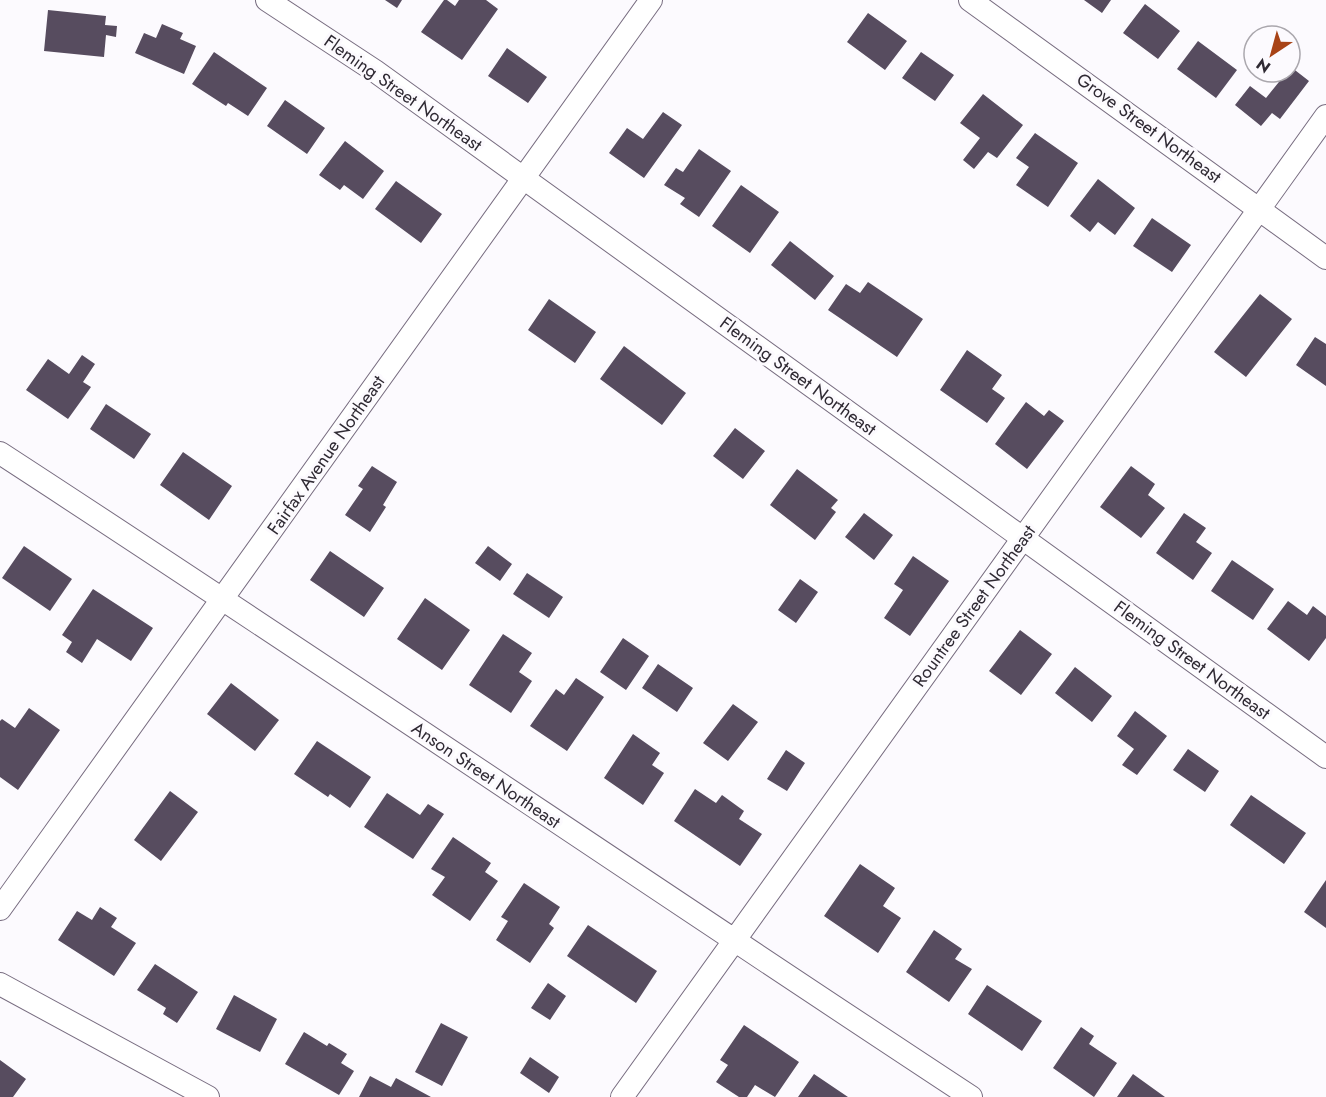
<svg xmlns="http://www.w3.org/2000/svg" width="1326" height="1097" font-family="Jost,sans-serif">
  <rect width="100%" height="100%" fill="#fcfafe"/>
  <path fill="#574c5f" d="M385,0h17l-5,8z
    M444,0h3l8,6 4,-6h27l12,9 -36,51 -41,-28z
    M1084,0h27l-9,13z
    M1145,4l35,27 -22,28 -35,-26z
    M48,10l58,6 -1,9 12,1 -1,11 -10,-2 -2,22 -60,-6z
    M868,13l39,28 -22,29 -38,-28z
    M162,24l21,9 -3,6 16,7 -12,28 -49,-21 9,-20 12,5z
    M1198,41l39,29 -21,28 -39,-29z
    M507,48l40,29 -19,26 -40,-27z
    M214,52l53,36 -19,28 -20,-13 -2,3 -34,-22z
    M921,52l33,23 -19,26 -33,-23z
    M1291,67l18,14 -29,38 -8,-6 -11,13 -26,-21 15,-19 16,12 21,-26h3z
    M983,94l40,31 -26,33 -9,-6 -14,17 -11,-9 17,-22 -20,-15z
    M285,100l40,28 -18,26 -40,-28z
    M663,112l19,13 -38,53 -35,-25 18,-25 16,11z
    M1035,133l43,30 -30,44 -32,-22 13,-18 -13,-9z
    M345,141l39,30 -21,28 -19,-14 -4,5 -21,-15z
    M699,149l32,22 -32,46 -19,-13 5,-6 -21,-13 12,-17 7,4z
    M1098,179l37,29 -20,27 -17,-13 -8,10 -20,-16z
    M396,181l46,33 -21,29 -46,-34z
    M741,185l38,27 -29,41 -38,-27z
    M1152,218l39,27 -19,27 -39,-26z
    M790,241l44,35 -19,24 -44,-35z
    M868,282l55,37 -26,38 -69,-47 18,-26 14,9z
    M1260,294l32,25 -46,58 -32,-25z
    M549,299l47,33 -21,31 -47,-33z
    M1315,337l11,7v42l-30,-21z
    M624,346l62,47 -24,32 -62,-46z
    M967,350l35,25 -10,14 13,9 -18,25 -47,-33z
    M82,355l13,9 -12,18 8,5 -23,32 -42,-29 22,-31 21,15z
    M1026,402l18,14 5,-6 15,11 -37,48 -32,-25z
    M106,404l45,30 -17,25 -44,-30z
    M735,428l30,23 -22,28 -30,-23z
    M183,452l49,34 -23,34 -49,-35z
    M372,466l25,16 -14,23 3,2 -16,25 -25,-17 18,-26 -5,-3z
    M1131,466l24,18 -7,11 17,13 -24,30 -41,-31z
    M797,469l41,31 -7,8 5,4 -21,28 -45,-35z
    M864,513l29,22 -19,25 -29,-23z
    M1184,513l22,15 -10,14 16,11 -19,27 -37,-27z
    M24,546l48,33 -22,32 -48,-33z
    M488,546l24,18 -12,17 -25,-18z
    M330,551l54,37 -20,29 -54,-37z
    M913,556l36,25 -39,55 -26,-18 19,-28 -9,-6z
    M1232,560l42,29 -21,31 -42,-29z
    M527,573l36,24 -14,21 -36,-24z
    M800,579l18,13 -22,31 -18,-13z
    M93,589l60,39 -22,33 -34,-22 -15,24 -16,-11 6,-10 -10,-7z
    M425,598l45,32 -28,40 -45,-31z
    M1288,601l19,14 6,-9 13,10v22l-17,23 -42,-32z
    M1020,630l32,24 -31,41 -32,-24z
    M503,634l29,19 -13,19 13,9 -21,32 -42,-28z
    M623,638l26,18 -23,34 -26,-18z
    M658,664l35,24 -16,24 -35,-24z
    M1075,667l37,29 -20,26 -37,-29z
    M576,678l28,19 -37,54 -37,-25 26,-37 8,6z
    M231,683l48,37 -24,31 -48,-37z
    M733,704l25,18 -30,39 -25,-18z
    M29,708l31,22 -42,60 -18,-13v-56l2,-2 13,9z
    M1135,711l32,25 -30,39 -15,-10 12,-16 -17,-13z
    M633,734l27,19 -8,12 12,8 -21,32 -39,-27z
    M317,741l54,36 -21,31 -20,-14 -2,3 -34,-23z
    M1188,749l31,22 -14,21 -32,-22z
    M786,750l19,13 -18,28 -20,-12z
    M695,789l21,14 6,-8 22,16 -5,8 23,15 -22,32 -66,-45z
    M170,791l28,21 -37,49 -27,-21z
    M387,793l33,22 8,-11 16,10 -31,45 -49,-32z
    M1251,795l55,38 -22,31 -54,-39z
    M453,837l38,26 -6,9 13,9 -28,40 -38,-26 13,-18 -14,-8z
    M860,864l35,24 -12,18 18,12 -23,35 -54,-37z
    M1326,880v48l-22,-16z
    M524,883l36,24 -11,17 5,4 -24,35 -34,-23 12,-19 -7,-4z
    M100,907l17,11 -6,9 25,16 -22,33 -56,-36 19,-29 15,9z
    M588,925l69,46 -21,32 -69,-47z
    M934,930l28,19 -7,10 17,10 -23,33 -43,-30z
    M155,964l43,28 -21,31 -14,-9 3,-6 -29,-18z
    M548,983l18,13 -16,24 -19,-12z
    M987,985l55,36 -20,30 -54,-37z
    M234,995l43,24 -17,33 -44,-23z
    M441,1023l27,14 -26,49 -27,-14z
    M744,1025l55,37 -24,35 -20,-12 -8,12h-8l-23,-15 12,-17 -8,-5z
    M1081,1027l13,9 -5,8 28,19 -23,34 -41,-29z
    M304,1032l23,14 2,-3 18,11 -6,9 13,8 -15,24 -54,-31z
    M530,1057l29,20 -10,16 -29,-20z
    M0,1060l26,19 -13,18h-13z
    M814,1074l34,23h-50z
    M1133,1074l32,23h-48z
    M370,1076l21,11 5,-9 35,19h-72z"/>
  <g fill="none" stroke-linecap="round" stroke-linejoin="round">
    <defs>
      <path id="minor" d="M267,0l108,71 951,686
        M970,0l356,258
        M0,453c326,212 647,431 971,644
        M0,909l651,-909
        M0,984l208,113
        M622,1097l704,-981"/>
    </defs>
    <use href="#minor" stroke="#786d80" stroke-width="24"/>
    <use href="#minor" stroke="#fff" stroke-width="22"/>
  </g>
  <g text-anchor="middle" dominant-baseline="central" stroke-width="6" stroke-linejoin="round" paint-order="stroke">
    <g font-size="18" fill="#2f2a33" stroke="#fcfafe">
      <text transform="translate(403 93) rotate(35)">Fleming Street Northeast</text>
      <text transform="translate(1149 128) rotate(36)">Grove Street Northeast</text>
      <text transform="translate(798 376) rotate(36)">Fleming Street Northeast</text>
      <text transform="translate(326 455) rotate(-55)">Fairfax Avenue Northeast</text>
      <text transform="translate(974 606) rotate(-54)">Rountree Street Northeast</text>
      <text transform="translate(1192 660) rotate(36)">Fleming Street Northeast</text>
      <text transform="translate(486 775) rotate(34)">Anson Street Northeast</text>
    </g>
  </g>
  <g transform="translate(1272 54) rotate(216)"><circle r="28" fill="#fcfafe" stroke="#aaa7ad" stroke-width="1.5"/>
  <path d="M0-4.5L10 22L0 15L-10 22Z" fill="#a84316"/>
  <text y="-9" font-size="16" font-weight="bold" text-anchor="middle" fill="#2f2a33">N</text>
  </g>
</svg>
